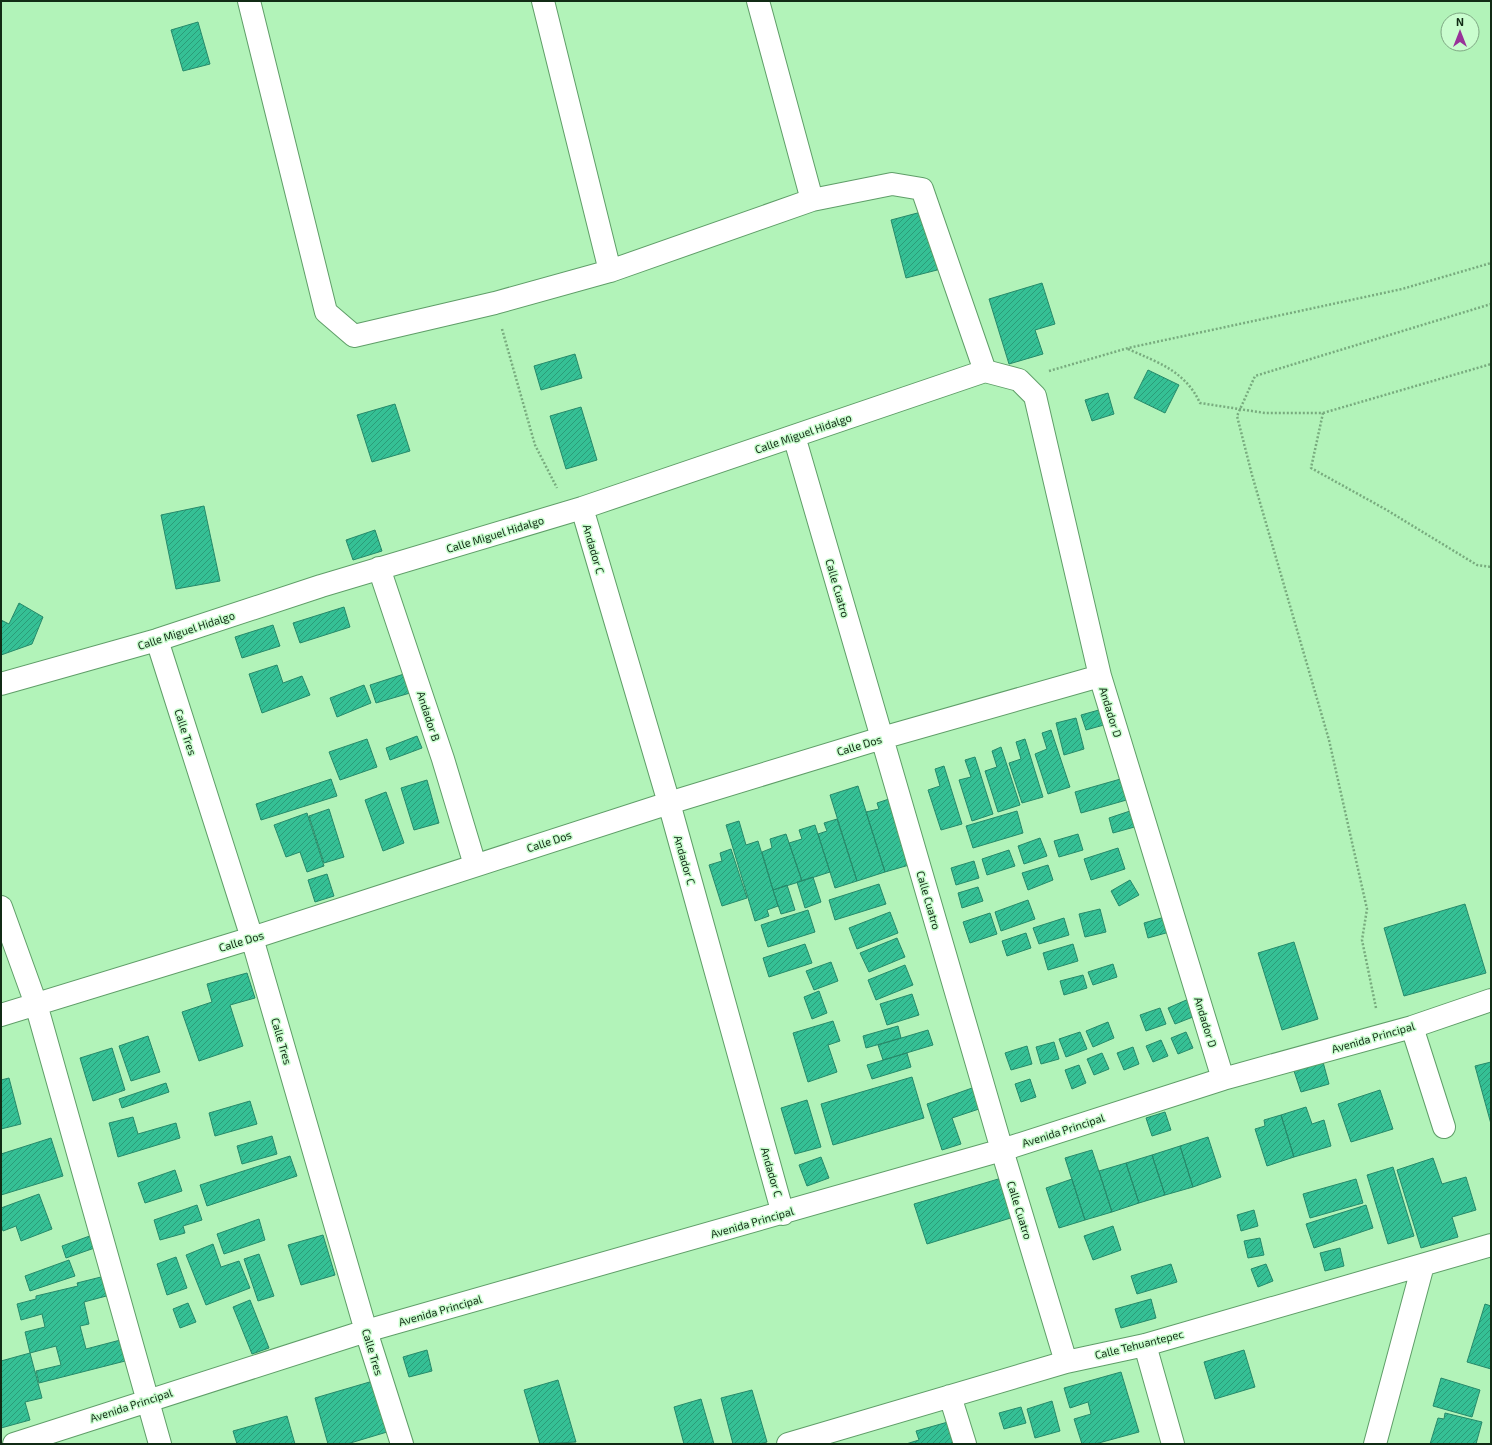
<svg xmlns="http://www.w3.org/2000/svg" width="1492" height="1445" font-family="'Exo 2',sans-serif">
  <defs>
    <pattern id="building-hatch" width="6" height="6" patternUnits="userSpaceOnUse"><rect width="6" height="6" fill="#35c095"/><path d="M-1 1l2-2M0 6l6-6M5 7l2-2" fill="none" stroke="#2b9c78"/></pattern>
  </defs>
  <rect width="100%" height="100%" fill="#b2f3b9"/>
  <path fill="url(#building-hatch)" stroke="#268a6a" d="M198,22l12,42 -27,7 -12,-41z
    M925,211l16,58 -35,9 -15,-58z
    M1042,283l13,41 -20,6 8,24 -34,10 -20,-65z
    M575,354l7,24 -41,12 -7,-24z
    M1148,370l31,15 -14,28 -31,-15z
    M1108,393l6,21 -22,7 -7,-21z
    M395,404l15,47 -38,11 -15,-47z
    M581,407l16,53 -31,9 -16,-53z
    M204,506l16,75 -44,8 -15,-74z
    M375,530l7,21 -29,9 -7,-20z
    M19,603l24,14 -11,27 -31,11v-35l8,4z
    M344,607l6,20 -50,16 -7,-20z
    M273,625l7,21 -38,12 -7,-21z
    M277,665l6,18 19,-7 8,19 -48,18 -13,-39z
    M404,674l6,19 -34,10 -6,-18z
    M364,685l7,18 -34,14 -7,-19z
    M1106,708l5,15 -25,7 -5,-15z
    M1076,718l8,31 -20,6 -8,-32z
    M1051,730l19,57 -22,7 -13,-40 12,-5 -5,-16z
    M417,736l5,12 -32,12 -4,-12z
    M367,739l10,28 -37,13 -11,-28z
    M1025,739l18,58 -21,6 -13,-40 12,-4 -5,-17z
    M1001,747l19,58 -22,7 -13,-41 12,-4 -5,-16z
    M975,757l18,57 -21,7 -13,-41 12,-3 -6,-17z
    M944,766l18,58 -21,6 -13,-40 12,-4 -5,-17z
    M1124,778l6,21 -49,14 -6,-21z
    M331,779l6,17 -76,24 -5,-16z
    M427,780l12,43 -25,7 -13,-42z
    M858,786l27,86 -28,9 -27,-86z
    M386,792l18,51 -21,8 -18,-51z
    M895,797l21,66 -31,9 -19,-60 13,-3 -2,-6z
    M329,809l15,48 -20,6 -15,-47z
    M1133,810l5,16 -25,7 -4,-15z
    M1017,811l6,22 -50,15 -7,-22z
    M307,813l17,53 -17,6 -7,-20 -14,5 -12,-32z
    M837,819l20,62 -22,7 -17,-54 9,-3 -3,-8z
    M739,821l7,24 12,-4 20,65 -11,4 2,6 -14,5 -29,-96z
    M815,825l15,47 -28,9 -13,-38 13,-4 -3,-9z
    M786,834l16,47 -29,9 -11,-38 10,-4 -2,-9z
    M1078,834l5,16 -24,7 -5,-16z
    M1040,838l7,18 -23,8 -6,-18z
    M1118,848l7,21 -34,11 -7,-21z
    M731,849l16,49 -25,8 -13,-41 13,-4 -2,-8z
    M1009,850l6,16 -28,9 -5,-16z
    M974,861l5,17 -23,7 -5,-17z
    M1048,865l5,15 -25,10 -6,-17z
    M327,874l7,22 -19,6 -7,-22z
    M813,877l8,25 -16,6 -8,-26z
    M1130,880l9,15 -20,11 -8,-15z
    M879,884l7,20 -51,16 -6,-20z
    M787,885l8,25 -14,4 -8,-24z
    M978,887l5,14 -21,7 -4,-15z
    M1028,900l7,19 -34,12 -6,-19z
    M1465,904l21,69 -82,23 -20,-68z
    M1100,909l6,23 -21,5 -6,-23z
    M808,910l7,22 -47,15 -7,-22z
    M890,912l8,21 -41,16 -8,-21z
    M990,913l7,21 -27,9 -7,-21z
    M1168,916l5,15 -25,7 -4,-15z
    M1064,918l5,17 -30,9 -6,-16z
    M1026,933l5,15 -24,8 -5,-15z
    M897,938l8,19 -36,15 -9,-19z
    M1294,942l24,77 -36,11 -24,-77z
    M805,944l7,19 -43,14 -6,-19z
    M1073,944l5,17 -30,9 -5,-17z
    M831,962l7,19 -24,9 -8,-19z
    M1113,964l4,13 -24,8 -5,-13z
    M905,965l8,20 -37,15 -8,-20z
    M247,973l8,25 -25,7 13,41 -44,15 -17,-49 30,-10 -5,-18z
    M1083,975l4,13 -23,7 -4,-14z
    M819,991l8,22 -15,6 -8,-22z
    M912,994l7,21 -32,10 -7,-21z
    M1191,998l7,17 -23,9 -7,-16z
    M1160,1008l6,16 -20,7 -6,-16z
    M833,1021l7,20 -12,4 9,27 -29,10 -15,-49z
    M1108,1022l6,16 -21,9 -7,-16z
    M898,1026l3,12 -35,10 -3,-12z
    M928,1030l5,15 -50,15 -5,-15z
    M1080,1032l7,17 -21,8 -7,-18z
    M1186,1032l7,16 -15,6 -7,-16z
    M148,1036l12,36 -29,9 -12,-35z
    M1161,1040l7,16 -15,6 -7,-16z
    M1054,1042l5,17 -18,5 -5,-17z
    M1027,1046l5,18 -21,6 -6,-17z
    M1133,1047l6,17 -15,6 -7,-17z
    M112,1048l13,42 -32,11 -13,-43z
    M907,1053l4,14 -39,12 -5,-14z
    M1102,1053l7,16 -15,6 -7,-16z
    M1323,1062l6,22 -28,8 -7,-21z
    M1491,1062v62l-16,-58z
    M1079,1065l7,18 -14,6 -7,-19z
    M912,1077l12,41 -91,27 -12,-41z
    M9,1078l12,46 -20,5v-49z
    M1030,1079l6,18 -15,5 -6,-18z
    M166,1083l3,9 -47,16 -3,-9z
    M975,1087l7,21 -30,10 9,26 -19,6 -15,-46z
    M1380,1090l13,39 -42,13 -13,-38z
    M807,1100l14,47 -26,7 -14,-46z
    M250,1101l7,23 -42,12 -6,-23z
    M1306,1107l6,17 12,-4 7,26 -37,11 -13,-42z
    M1165,1112l6,18 -19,6 -6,-18z
    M1281,1115l13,42 -27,9 -12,-37 10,-3 -1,-6z
    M133,1117l5,17 38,-11 4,15 -62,19 -9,-34z
    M272,1136l5,18 -35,10 -5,-18z
    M1208,1137l13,40 -28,10 -13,-41z
    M51,1138l12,38 -62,19v-41z
    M1180,1146l13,41 -28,8 -13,-40z
    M1092,1150l20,62 -27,8 -20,-62z
    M1152,1155l13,40 -26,8 -13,-40z
    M290,1156l7,20 -90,30 -7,-21z
    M821,1157l8,21 -22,8 -8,-21z
    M1433,1158l9,26 24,-7 10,33 -24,7 6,20 -37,11 -24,-78z
    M1126,1163l13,40 -27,9 -13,-41z
    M1393,1167l21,69 -26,8 -21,-69z
    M175,1170l7,21 -37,12 -7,-20z
    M1005,1177l12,39 -90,28 -13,-40z
    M1072,1179l13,41 -26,8 -13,-40z
    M1356,1179l7,24 -53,15 -7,-24z
    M39,1194l13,35 -31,12 -5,-15 -13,5 -2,-7v-16z
    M197,1205l5,15 -19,6 2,7 -25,7 -6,-20z
    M1366,1205l7,23 -59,20 -8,-24z
    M1254,1210l4,16 -17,5 -4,-16z
    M259,1219l6,21 -41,14 -7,-20z
    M1113,1226l8,24 -28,10 -9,-24z
    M98,1233l5,12 -37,13 -4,-12z
    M323,1235l12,40 -34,10 -13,-40z
    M1260,1238l4,17 -16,3 -4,-17z
    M213,1244l8,23 18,-6 11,27 -44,17 -20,-50z
    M1340,1248l4,18 -19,5 -5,-18z
    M259,1254l15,42 -16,5 -14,-42z
    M176,1257l11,31 -20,7 -10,-31z
    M69,1260l6,16 -45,15 -5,-15z
    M1171,1264l6,18 -40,12 -6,-18z
    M1266,1264l7,17 -15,6 -7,-18z
    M105,1276l5,19 -26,7 5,22 -9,2 6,23 42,-11 5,21 -94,24 -3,-12 25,-6 -5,-19 -26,7 -5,-21 20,-5 -3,-13 -21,6 -4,-16 19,-5v-3l42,-10 -1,-3z
    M1151,1299l5,19 -35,10 -6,-19z
    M250,1300l19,48 -17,6 -19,-47z
    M188,1303l8,19 -16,6 -7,-19z
    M1485,1304l6,2v63l-24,-7z
    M427,1350l5,21 -23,6 -6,-20z
    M1244,1350l11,37 -40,12 -11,-37z
    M30,1353l12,45 -17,4 5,18 -29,8v-67z
    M1121,1372l18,60 -44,12h-13l-8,-25 17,-5 -3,-12 -18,6 -6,-20z
    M1441,1378l39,12 -8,27 -39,-11z
    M558,1380l18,62 -36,2 -16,-54z
    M373,1381l14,51 -40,12h-19l-13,-46z
    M752,1390l15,52 -8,2h-26l-12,-46z
    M701,1399l13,45h-30l-10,-37z
    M1052,1401l8,30 -25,7 -8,-29z
    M1021,1407l5,16 -22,6 -5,-16z
    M1445,1413l37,9 -6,22h-46l8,-26 6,1z
    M287,1416l8,28h-58l-4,-13z
    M955,1420l7,24h-56l13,-4 -3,-9z"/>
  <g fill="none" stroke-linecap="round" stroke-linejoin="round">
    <defs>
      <path id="street" d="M249,1l77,311 28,24 141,-33 115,-32 202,-71 80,-16 30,5 63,182
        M543,1l67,270
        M758,1l54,199
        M985,371l34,9 16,16 65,280 123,403
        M794,436l208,714 64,212
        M582,508l87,295 114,411
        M379,568l64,191 32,106
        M157,640l95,298 114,393 36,113
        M1,684l156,-44 164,-54 261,-78 403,-137
        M1,907l35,97 124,440
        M1,1015l251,-77 417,-135 213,-65 218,-62
        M1412,1027l32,100
        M1145,1345l28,99
        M950,1396l15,48
        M14,1444l352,-113 636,-181 221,-71 189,-52 79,-27
        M788,1444l278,-82 79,-17 346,-100
        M1375,1444l48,-179"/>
    </defs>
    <use href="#street" stroke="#5f9e68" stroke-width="24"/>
    <path stroke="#78ab7e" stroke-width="2.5" stroke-dasharray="2 2" stroke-linecap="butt" d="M502,329l33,116 22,43
      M1128,349c31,14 57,22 72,54l65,10h58l-12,55 74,41 92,56 14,2
      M1049,371l79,-23 274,-59 89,-26
      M1323,413l168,-49
      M1376,1008l-14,-68 5,-31 -38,-169 -77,-265 -15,-59 18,-40 236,-72"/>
    <use href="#street" stroke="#fff" stroke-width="22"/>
  </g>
  <g text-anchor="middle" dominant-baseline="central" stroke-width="3" stroke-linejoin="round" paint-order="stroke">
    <g font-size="11" fill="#112b15" stroke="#c9fdce">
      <text transform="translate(803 433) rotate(-19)">Calle Miguel Hidalgo</text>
      <text transform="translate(495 534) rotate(-17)">Calle Miguel Hidalgo</text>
      <text transform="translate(594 549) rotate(74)">Andador C</text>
      <text transform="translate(838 588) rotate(74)">Calle Cuatro</text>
      <text transform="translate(186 630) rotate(-18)">Calle Miguel Hidalgo</text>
      <text transform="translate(1111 712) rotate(73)">Andador D</text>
      <text transform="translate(429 716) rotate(72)">Andador B</text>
      <text transform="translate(186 732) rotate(72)">Calle Tres</text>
      <text transform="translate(859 745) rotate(-17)">Calle Dos</text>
      <text transform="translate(549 841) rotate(-18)">Calle Dos</text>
      <text transform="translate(685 860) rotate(74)">Andador C</text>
      <text transform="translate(929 900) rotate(74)">Calle Cuatro</text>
      <text transform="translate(241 941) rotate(-17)">Calle Dos</text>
      <text transform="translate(1206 1022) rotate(73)">Andador D</text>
      <text transform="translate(1373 1037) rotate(-16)">Avenida Principal</text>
      <text transform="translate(282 1041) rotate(74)">Calle Tres</text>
      <text transform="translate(1063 1130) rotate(-18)">Avenida Principal</text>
      <text transform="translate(772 1172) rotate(74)">Andador C</text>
      <text transform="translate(1020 1210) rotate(73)">Calle Cuatro</text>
      <text transform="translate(752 1222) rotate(-16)">Avenida Principal</text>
      <text transform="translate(440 1310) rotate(-16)">Avenida Principal</text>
      <text transform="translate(1139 1344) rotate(-14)">Calle Tehuantepec</text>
      <text transform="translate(373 1352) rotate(73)">Calle Tres</text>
      <text transform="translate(131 1405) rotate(-18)">Avenida Principal</text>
    </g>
  </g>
  <rect width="1492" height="1445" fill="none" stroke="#112b15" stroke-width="4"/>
  <g transform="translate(1460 32)"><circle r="19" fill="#c9fdce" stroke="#7fa984"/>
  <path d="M0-3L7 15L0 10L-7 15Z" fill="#983399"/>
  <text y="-6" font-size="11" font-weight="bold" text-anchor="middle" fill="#112b15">N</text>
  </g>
</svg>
